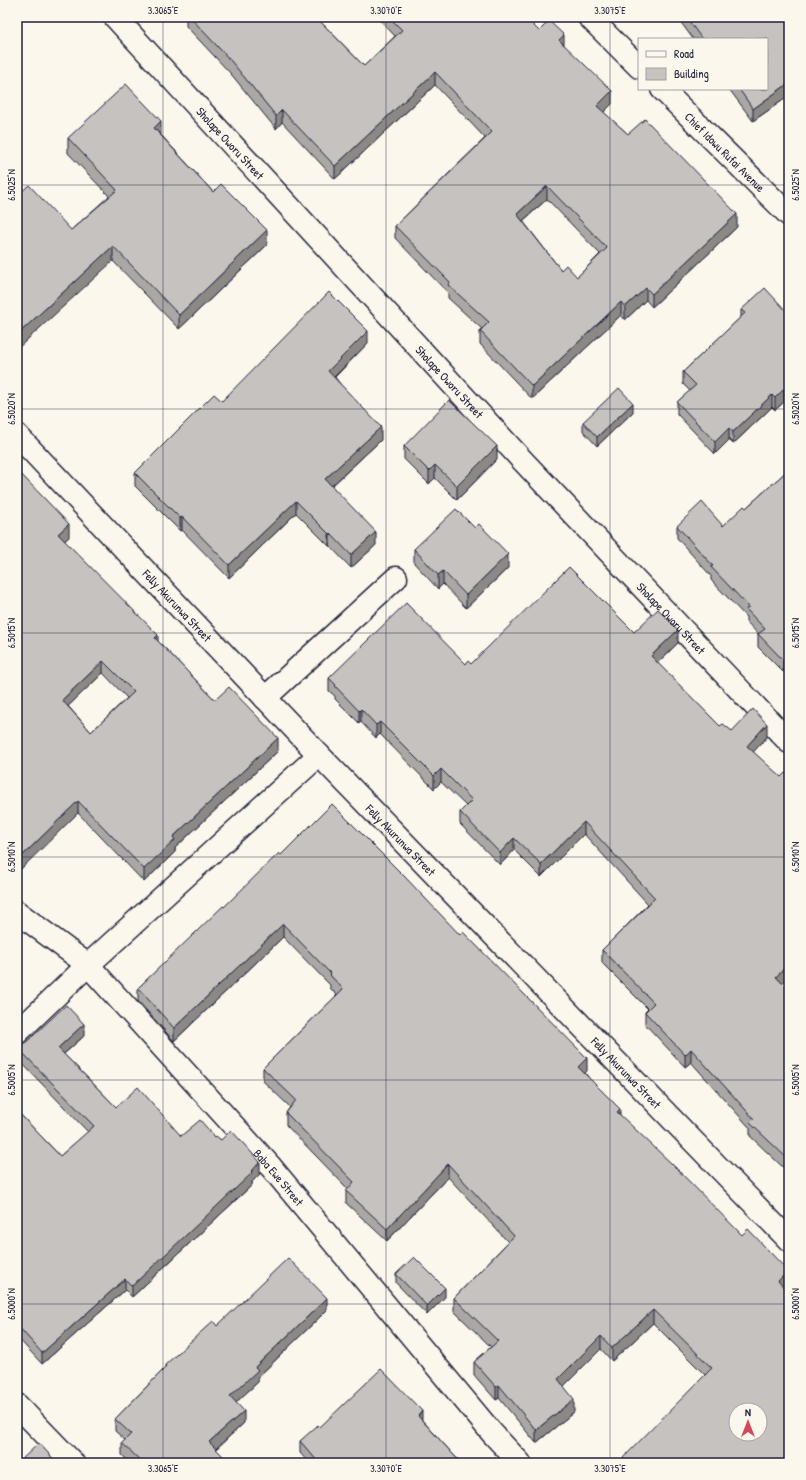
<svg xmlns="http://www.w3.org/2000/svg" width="806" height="1480" font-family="'Patrick Hand',sans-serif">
  <rect width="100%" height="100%" fill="#fbf7ec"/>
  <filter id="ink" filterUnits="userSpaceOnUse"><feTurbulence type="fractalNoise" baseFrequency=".025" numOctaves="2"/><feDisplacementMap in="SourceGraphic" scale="8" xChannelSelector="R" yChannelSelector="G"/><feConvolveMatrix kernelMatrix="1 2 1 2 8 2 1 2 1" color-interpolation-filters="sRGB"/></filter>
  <g filter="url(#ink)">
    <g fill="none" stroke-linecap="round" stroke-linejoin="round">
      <defs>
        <g id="minor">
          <path id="s1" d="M115,17l408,444 266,281"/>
          <path d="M589,17l50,50"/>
          <path id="s2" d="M662,89l127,126"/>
          <path id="s3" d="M17,435l302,320 470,485"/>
          <path d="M265,698l131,-120"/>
          <path id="s4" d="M17,912l71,53 183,202 221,266 28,30"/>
          <path d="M17,1033l71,-68 231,-210"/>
          <path d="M17,1405l56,58"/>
        </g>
      </defs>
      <use href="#minor" stroke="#22223b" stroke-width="25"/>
      <use href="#minor" stroke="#fbf7ec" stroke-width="22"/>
    </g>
    <path fill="#aaa7a5" stroke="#22223b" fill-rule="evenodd" d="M186,17h130l48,49 31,-30 -18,-19h148l14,14 25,14 48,59 -9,8 25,22 109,93 -85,80 -6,-7 -21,20 -4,-5 -89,84 -52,-55v-13l2,-2 -34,-31v-5l-53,-55v-12l90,-88 -50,-53 -100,94 -53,-57 -6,7 -45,-55 -45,-48zM547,199l53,55 -23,23 -16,-7 -38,-49z
      M677,17h112v79l-36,25 -24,-32h38v-50h-74z
      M161,135l52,57 54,53 -88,84 -66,-68 -42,-31 38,-34 -41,-43v-15z
      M741,310l48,4v92l-5,-4 -9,8 -3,-3 -39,37 -4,-4 -14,14 -38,-40v-12l13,-11 -7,-7v-12l58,-55z
      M368,343l-33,34 46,63 -49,46 44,59 -25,23 -21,-22h-1l-33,-33 -67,65 -47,-48 -2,1 -45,-45v-13l87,-72z
      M633,412l-36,34 -14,-15v-9z
      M404,446l93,13 -40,41 -22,-22 -6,6 -25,-25z
      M789,469v197l-6,6 -25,-25v-13l-12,-13v-4l-35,-37v-4l-34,-38v-12h46l23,-18z
      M17,470l52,67 -5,4 94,100 57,59 63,51 -103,97v4l-31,30 -66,-69zM103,673l24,25 -36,34 -23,-26z
      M475,528l33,40 -42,40 -23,-24 -5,5 -24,-26v-14z
      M634,632l44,11 -21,20 63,63 12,5 35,6 -14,15 29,231 7,7v198l-2,-2v-13l1,-1 -38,-36v-8l-59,-66 -6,5 -40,-43v-12l3,-3 -46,-46v-13l46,-46 -64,-70 -43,43 -27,-27 -14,15 -40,-41v-12l6,-6 -25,-24 -7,7 -54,-55 -4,4 -15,-16 -2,1 -24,-24v-3l-6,-5v-13l142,-14z
      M281,855l306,216 -2,2 35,43 168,167 -4,5 5,5 -84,82 -52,-52 -41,38 -11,-12 -38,37 11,26 -38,31 -37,-45 -3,2 -22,-25v-13l17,-15 -37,-36v-13l54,-56 -60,-65 -61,64 -41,-38v-12l2,-2 -62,-64v-12l4,-6 -27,-26v-13l74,-73 -7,-7v-3l-47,-48 -109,104 -36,-40v-13z
      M84,1036l-20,18 52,53 65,29 34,1 6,3 39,34 -8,8v3l-120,112 -7,-7 -83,74 -25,-27v-226l43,45 28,-24 -69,-72v-11z
      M396,1274l49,23 -18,18 -31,-32z
      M327,1310l-69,67v5l-22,20 8,21 -28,26 14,14h-100l-8,-8v-12l3,-3 -10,-9v-12l50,-51v-3l52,-39z
      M422,1420l39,43h-152l-9,-10v-12l20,-14z"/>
    <path fill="#8b8886" stroke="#22223b" d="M564,35v13l-5,-8z
      M435,72v13l-100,94v-13z
      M789,83v13l-36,25v-12z
      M612,91v13l-15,15v-13z
      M282,110v12l-6,7v-13z
      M161,121v14l-7,-7z
      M547,186v13l-30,27v-12z
      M737,214v13l-85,80v-13z
      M267,230v15l-88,84v-14z
      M113,246v15l-96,88v-14z
      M646,288v12l-21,20v-13z
      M621,302v13l-89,84v-13z
      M368,331v12l-40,40v-12z
      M784,389v13l-9,8v-12z
      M772,395v12l-39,37v-12z
      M633,403v9l-36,34v-9z
      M381,427v13l-56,52v-13z
      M729,428v12l-14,14v-12z
      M497,446v13l-40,41v-14z
      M435,465v13l-6,6v-13z
      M296,501v12l-67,65v-13z
      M182,517v13l-2,1v-13z
      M69,524v13l-11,10v-13z
      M376,532v13l-25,23v-13z
      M330,533v13h-1v-12z
      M508,554v14l-42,40v-13z
      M443,571v13l-5,5v-14z
      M678,630v13l-27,26v-13z
      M158,635v13l-3,-10z
      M789,654v12l-6,6v-12z
      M103,661v12l-41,39v-12z
      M361,709v13l-2,1v-12z
      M380,722v12l-4,4v-13z
      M767,724v13l-20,22v-13z
      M278,738v13l-103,97v4l-31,30v-13l29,-32z
      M441,769v13l-7,7v-13z
      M78,801v12l-61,60v-12z
      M584,822v12l-43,43v-13z
      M514,838v12l-14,15v-12z
      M283,924v13l-109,104v-13z
      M789,963v13l-13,14v-13z
      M84,1024v12l-26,23v-11z
      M691,1049v13l-6,5v-12z
      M587,1058v13l-9,9v-13z
      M620,1109v13l-3,-10z
      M260,1162v12l-8,8v3l-120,112v-11z
      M448,1164v13l-61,64v-12z
      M788,1271v12l-10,11v-13z
      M125,1279v11l-83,74v-11z
      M445,1288v9l-18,18v-9z
      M327,1298v12l-69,67v5l-28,26v-12l25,-29z
      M653,1310v13l-41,38v-13z
      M601,1336v13l-43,43v-13z
      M499,1385v13l-3,2v-13z
      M574,1399v13l-38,31v-13z
      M244,1411v12l-35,32v-13z
      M422,1411v12l-4,-7z"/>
    <path fill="#c6c2c0" stroke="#22223b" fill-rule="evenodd" d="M190,17h126l48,49 38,-36 -13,-13h136l14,14 10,-10 15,14 -5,5 53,51 -15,15 31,28 17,-15 92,95 -85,80 -6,-6 -21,19 -4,-5 -89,84 -52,-55 9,-9 -41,-37 2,-3 -55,-56 97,-94 -57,-60 -100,94 -53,-56 -6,6 -45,-55zM547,186l60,62 -30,29 -11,-12 -5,5 -44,-56z
      M686,17h103v66l-36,26 -14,-20h28v-50h-65z
      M126,84l35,37 -7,7 59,64 8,-8 46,46 -88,85 -66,-69 -96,89v-139l12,-11 42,45 46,-40 -49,-52z
      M765,288l24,26v80l-5,-5 -9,9 -3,-3 -39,37 -4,-4 -14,14 -38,-40 19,-17 -13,-13 62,-59 -4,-3z
      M329,292l39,39 -40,40 53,56 -56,52 51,53 -25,23 -21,-22 -1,1 -33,-33 -67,64 -47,-48 -2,1 -45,-45 79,-79 8,7z
      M619,388l14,15 -36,34 -14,-15z
      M449,400l48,46 -40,40 -22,-21 -6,6 -25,-25z
      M789,469v185l-6,6 -25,-26 7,-5 -19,-20 3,-2 -38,-40 2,-1 -36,-40 25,-24 21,24 21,-20 2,2z
      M17,470l52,54 -11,10 100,101 -3,3 60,62 14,-13 49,51 -105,99 2,3 -31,29 -66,-68 -61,60zM103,661l31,31 -43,40 -29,-32z
      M456,509l19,19 4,-4 29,30 -42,41 -23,-24 -5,4 -24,-26z
      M569,567l65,65 24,-23 20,21 -27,26 69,70 3,-2 9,7 21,-22 14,15 -20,22 34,31 4,-4 4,3v187l-13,14 13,13v170l-39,-37 4,-4 -63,-70 -6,6 -40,-43 9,-9 -52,-53 53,-52 -71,-76 -43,42 -27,-26 -14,15 -40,-41 12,-12 -31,-31 -7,7 -54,-54 -4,3 -15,-16 -2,2 -24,-25 1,-1 -7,-7 77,-75 60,61 2,-3 3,3z
      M332,804l73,73 55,58 3,-3 124,126 -9,9 42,42 -3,3 55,52 70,71 6,-6 40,42 -10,10 11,12v170h-171l94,-95 -59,-58 -41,38 -11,-12 -43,43 16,20 -38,31 -37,-45 -3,2 -22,-25 24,-21 -44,-43 60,-62 -66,-72 -61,65 -41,-38 8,-9 -68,-69 10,-13 -33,-32 80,-79 -13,-14 1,-1 -48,-50 -109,104 -36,-40 85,-82 1,1 55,-54 2,2zM736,1410h24v24h-24z
      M66,1005l18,19 -26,24 58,59 22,-20 43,49 19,-16 15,17 1,-1 5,4 10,-10 29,32 -9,10 1,1 -120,113 -7,-7 -83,74 -25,-28v-214l43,45 34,-30 -75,-77z
      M414,1257l31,31 -18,18 -31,-32z
      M288,1258l39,40 -72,69 3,3 -28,26 14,15 -35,31 21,21h-87l-21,-20 9,-9 -16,-15 51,-52 -1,-2 48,-44 4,5z
      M381,1369l41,42 -4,5 43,47h-142l-19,-22 18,-16 2,2z
      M39,1443l18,20h-40v-5l3,3z"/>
  </g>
  <path fill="none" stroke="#22223b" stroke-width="1" stroke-opacity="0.45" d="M163,17v1446M386,17v1446M610,17v1446M17,185h772M17,409h772M17,633h772M17,857h772M17,1080h772M17,1304h772"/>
  <g text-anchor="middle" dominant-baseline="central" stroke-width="4" stroke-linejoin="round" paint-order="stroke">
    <g font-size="12" fill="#22223b" stroke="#fbf7ec">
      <text stroke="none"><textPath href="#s1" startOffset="171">Sholape Oworu Street</textPath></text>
      <text stroke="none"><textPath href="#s2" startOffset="89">Chief Idowu Rufai Avenue</textPath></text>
      <text stroke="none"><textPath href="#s1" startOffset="495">Sholape Oworu Street</textPath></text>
      <text stroke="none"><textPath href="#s3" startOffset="234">Felly Akurunwa Street</textPath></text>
      <text stroke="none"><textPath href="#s1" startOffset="819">Sholape Oworu Street</textPath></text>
      <text stroke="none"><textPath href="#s3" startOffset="558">Felly Akurunwa Street</textPath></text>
      <text stroke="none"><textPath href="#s3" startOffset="882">Felly Akurunwa Street</textPath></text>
      <text stroke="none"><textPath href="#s4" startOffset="374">Baba Ewe Street</textPath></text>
    </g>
  </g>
  <rect width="806" height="1480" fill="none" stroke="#fbf7ec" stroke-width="44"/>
  <rect x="638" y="38" width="130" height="52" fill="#fbf7ec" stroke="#a4a2a5"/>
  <rect x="646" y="51" width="20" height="6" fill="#fbf7ec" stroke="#a4a2a5"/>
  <text x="674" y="58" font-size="12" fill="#22223b">Road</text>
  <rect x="646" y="68" width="20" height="12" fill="#c6c2c0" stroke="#a4a2a5"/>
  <text x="674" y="78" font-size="12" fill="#22223b">Building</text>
  <g transform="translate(748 1422)"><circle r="19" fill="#fbf7ec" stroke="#a4a2a5"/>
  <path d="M0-3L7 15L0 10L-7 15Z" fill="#d1495b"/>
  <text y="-6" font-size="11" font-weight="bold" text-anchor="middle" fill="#22223b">N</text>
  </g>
  <rect x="22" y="22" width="762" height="1436" fill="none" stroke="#22223b" stroke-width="1.5"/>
  <g font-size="10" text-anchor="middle" fill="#22223b">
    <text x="163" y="14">3.3065°E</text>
    <text x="386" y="14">3.3070°E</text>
    <text x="610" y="14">3.3075°E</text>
    <text transform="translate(11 185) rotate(-90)" y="4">6.5025°N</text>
    <text transform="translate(795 185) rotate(-90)" y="4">6.5025°N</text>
    <text transform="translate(11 409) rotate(-90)" y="4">6.5020°N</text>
    <text transform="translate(795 409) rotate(-90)" y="4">6.5020°N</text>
    <text transform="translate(11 633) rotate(-90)" y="4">6.5015°N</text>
    <text transform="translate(795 633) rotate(-90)" y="4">6.5015°N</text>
    <text transform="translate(11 857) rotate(-90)" y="4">6.5010°N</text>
    <text transform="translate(795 857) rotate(-90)" y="4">6.5010°N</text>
    <text transform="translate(11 1080) rotate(-90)" y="4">6.5005°N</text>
    <text transform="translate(795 1080) rotate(-90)" y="4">6.5005°N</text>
    <text transform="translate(11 1304) rotate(-90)" y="4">6.5000°N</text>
    <text transform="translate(795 1304) rotate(-90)" y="4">6.5000°N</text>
    <text x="163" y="1472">3.3065°E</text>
    <text x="386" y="1472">3.3070°E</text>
    <text x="610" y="1472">3.3075°E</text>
  </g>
</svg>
